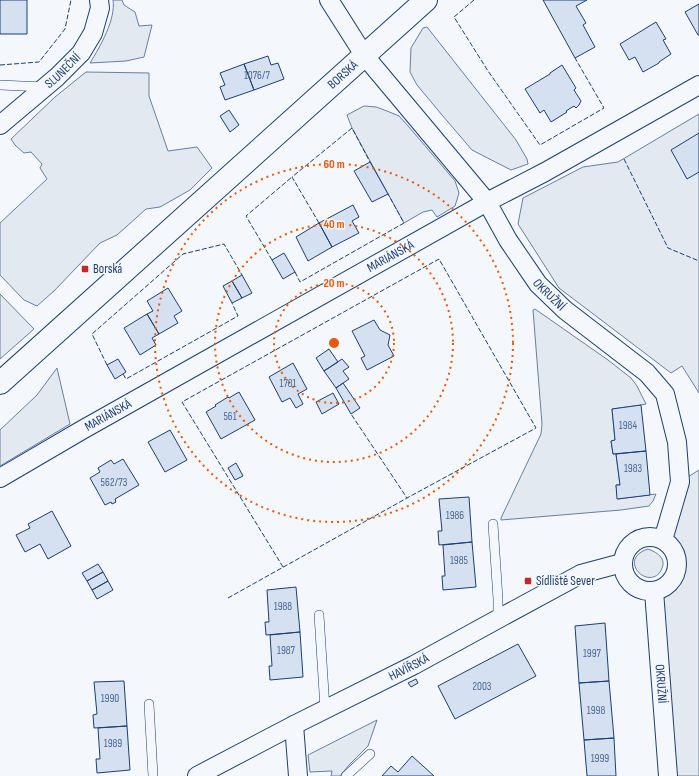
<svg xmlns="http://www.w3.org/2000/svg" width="699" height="776" font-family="'Sofia Sans Condensed',sans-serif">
  <rect width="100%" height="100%" fill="#f4f7fb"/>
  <path fill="#e3e9f0" stroke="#687fa3" d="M113,0h9l2,5 11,7 4,14 13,-1 -8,32 -18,4 -36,2c10,-16 26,-44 23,-63z
    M427,27l89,113 11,19 1,5 -17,6 -39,-20 -30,-35 -25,-30 -7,-13 1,-24 12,-20z
    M86,72l63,1v23l19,55 29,-4 15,21 -22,22 -30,17 -14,2 -29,26 -17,8 -46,48 -17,15 -13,-6 -24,-25v-52l47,-44 -7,-11 2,-4 -11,-12 -7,1 -9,-8 -4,-6 44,-42z
    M364,106l12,1 11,4 12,5 10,11 46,54 4,12 -4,13 -18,11 -5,-7 -9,2 -19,11 -52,-95 -5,-13z
    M699,114v279l-17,-27 -11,7 -112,-85 -41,-64 5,-26 60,-31 35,-5z
    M0,294l34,35 -34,30z
    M535,309l73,51 23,18 6,8 9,18 -5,1 -29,4 3,31 -4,1 2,13h3l4,31h-4l2,14 38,-5 -3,7 -4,5 -28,4 -120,10v-2l40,-84 1,-10 -9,-114z
    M57,368l13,56 -70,42v-36l37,-35z
    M699,470v306h-24l-21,-185 15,-7 8,-15 -2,-16 -12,-13 17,-58z
    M648,549c11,4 20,11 12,23 -13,18 -43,-13 -12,-23z
    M377,720l-9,26 -19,19 -9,11h-9l1,-5 -22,1 -2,-17z"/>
  <path fill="#d5e0f0" stroke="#1d3f73" d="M0,0h27v34h-27z
    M543,0h44l-11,6 10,17 -3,2 12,22 -20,11z
    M699,4v31h-1l-13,-23z
    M656,22l10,17 -3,1 8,14 -12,8v1l-16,9 -8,-15 -6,3 -9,-16z
    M268,56l3,9 7,-2 6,16 -30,11 -10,-26z
    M244,64l10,26 -29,10 -5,-13 5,-2 -5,-12z
    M562,65l14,23 -2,2 7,11 -2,4 -3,3 -2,-2 -8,5 1,1 -16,10 -7,-12 -4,3 -15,-24 25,-15v-1z
    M229,110l10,15 -9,7 -10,-16z
    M699,133v39l-12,7 -16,-29z
    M370,162l18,32 -16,8 -18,-31z
    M353,205l6,12 -7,4 7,12 -27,14 -13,-24z
    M319,223l13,24 -24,14 -12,-24z
    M284,253l11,19 -12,7 -11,-19z
    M242,275l10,18 -10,5 -10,-17z
    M232,281l10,17 -10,5 -9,-17z
    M168,288l14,23 -8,5 4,7 -19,11 -12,-20 6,-3 -6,-10z
    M147,314l12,20 -7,4 4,7 -16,10 -16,-27z
    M374,320l6,10 10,5 -2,10 6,11 -27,14 -6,-12 4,-2 -13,-25z
    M329,349l9,13 -14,9 -8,-13z
    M118,359l8,13 -11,7 -8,-14z
    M342,359l7,8 -6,4 6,8 -13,9 -12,-17z
    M293,363l14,26 -9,5 5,10 -7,4 -6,-10 -8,4 -13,-25z
    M343,383l17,25 -9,6 -15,-26z
    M239,392l16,28 -34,19 -15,-27 10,-6 -1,-1 13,-8 1,1z
    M333,393l6,11 -17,10 -6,-12z
    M641,405l5,46 -33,3 -2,-13 4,-1 -3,-31z
    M170,430l17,30 -22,12 -17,-30z
    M646,451l4,44 -33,4 -1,-14h4l-4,-31z
    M123,459l16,26 -24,14 1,3 -4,2 -1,-2 -6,3 -15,-27 10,-6 -2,-4 13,-8 3,4z
    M236,463l7,13 -8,4 -7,-12z
    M469,497l3,45 -33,3 -1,-14h4l-3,-32z
    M52,511l19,35 -23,13 -8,-15 -15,8 -9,-17 14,-7 -2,-4z
    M472,542l4,45 -33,3 -1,-14h3l-2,-31z
    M98,564l5,8 -16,9 -5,-8z
    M103,572l5,9 -16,9 -5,-9z
    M108,581l5,9 -16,9 -5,-9z
    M296,587l4,45 -34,3 -1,-13h4l-2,-32z
    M605,623l4,58 -30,2 -4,-57z
    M300,632l3,45 -33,3 -1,-14h3l-2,-31z
    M518,644l18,32 -81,43 -17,-33z
    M416,679l2,4 -7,4 -3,-4z
    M124,681l3,45 -33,2 -1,-13 4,-1 -3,-32z
    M609,681l5,57 -30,2 -5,-57z
    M127,726l3,44 -33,3 -1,-14h4l-2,-31z
    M614,738l2,38h-29l-3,-36z
    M412,756l22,20h-52l9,-10 7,6z"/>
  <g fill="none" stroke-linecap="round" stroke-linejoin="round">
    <defs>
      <path id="lane" d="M0,85l44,2
        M493,524l5,75v20
        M319,615l6,94
        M149,704l4,72
        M346,776l24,-22"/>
      <g id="street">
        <path id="s1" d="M329,0l35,55 123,147 21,38 30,44 27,26 82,63 18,21 12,48 3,40 -17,58"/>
        <path id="s2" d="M0,125l57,-48 24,-24 12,-20 7,-25 -1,-8"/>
        <path id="s3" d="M0,478l82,-48 405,-228 58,-30 154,-87"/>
        <circle cx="650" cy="564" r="27"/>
        <path id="s4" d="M654,591l14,185"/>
        <path d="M294,725l4,51"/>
        <path id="s5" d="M197,776l97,-51 120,-60 84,-46 83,-45 41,-11"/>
      </g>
      <g id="primary">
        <path id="s6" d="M0,383l426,-383"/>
      </g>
    </defs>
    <use href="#lane" stroke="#1d3f73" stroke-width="10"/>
    <use href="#street" stroke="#1d3f73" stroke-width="20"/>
    <use href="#primary" stroke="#1d3f73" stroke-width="24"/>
    <use href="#lane" stroke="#f4f7fb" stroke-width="9"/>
    <use href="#street" stroke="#f4f7fb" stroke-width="18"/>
    <use href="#primary" stroke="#f4f7fb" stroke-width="22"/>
    <path stroke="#1d3f73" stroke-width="1" stroke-dasharray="5 2" stroke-linecap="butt" d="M474,0l-20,17 34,54 52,74 64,-37 -29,-50
      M0,65l39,-3 26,-33 6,-29
      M624,159l44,89 31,13
      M319,223l-27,-46 60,-49 18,34
      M272,260l-26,-44 46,-39
      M295,272l5,10 104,-59 -16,-29
      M107,365l-15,-31 91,-80 41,-10 18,31
      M123,374l3,5 112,-63 -6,-13
      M283,567l-101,-165 257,-143 97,169 -129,70 -56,-84
      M228,598l179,-100"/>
  </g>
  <g fill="none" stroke="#e8590c" stroke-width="2" stroke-dasharray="2 4">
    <circle cx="334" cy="343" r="60"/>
    <circle cx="334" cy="343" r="119"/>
    <circle cx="334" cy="343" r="179"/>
  </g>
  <g fill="#c62828" stroke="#f4f7fb" stroke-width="1.5">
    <rect x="81" y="265" width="8" height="8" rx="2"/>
    <rect x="524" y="577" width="8" height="8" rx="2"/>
  </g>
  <g text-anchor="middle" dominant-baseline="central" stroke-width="3" stroke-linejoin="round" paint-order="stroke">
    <g font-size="11" fill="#4b6792">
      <text x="257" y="75">1076/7</text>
      <text x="288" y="383">1781</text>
      <text x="230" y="416">561</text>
      <text x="628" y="425">1984</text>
      <text x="633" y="468">1983</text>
      <text x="114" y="482">562/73</text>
      <text x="455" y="515">1986</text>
      <text x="459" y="560">1985</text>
      <text x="283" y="606">1988</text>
      <text x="286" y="650">1987</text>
      <text x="592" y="653">1997</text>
      <text x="482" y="686">2003</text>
      <text x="110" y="698">1990</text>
      <text x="596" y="710">1998</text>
      <text x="113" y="743">1989</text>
      <text x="600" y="758">1999</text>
    </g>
    <g font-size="13" fill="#1d3f73" stroke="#f4f7fb">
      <text stroke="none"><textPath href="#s2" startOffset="83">SLUNEČNÍ</textPath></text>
      <text stroke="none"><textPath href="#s6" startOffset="461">BORSKÁ</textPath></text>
      <text stroke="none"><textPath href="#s3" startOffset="449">MARIÁNSKÁ</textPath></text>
      <text stroke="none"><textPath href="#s1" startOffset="369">OKRUŽNÍ</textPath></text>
      <text stroke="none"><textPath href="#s3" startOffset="125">MARIÁNSKÁ</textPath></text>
      <text stroke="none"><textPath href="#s5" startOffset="238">HAVÍŘSKÁ</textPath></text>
      <text stroke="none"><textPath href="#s4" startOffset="93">OKRUŽNÍ</textPath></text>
    </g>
    <g font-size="13" fill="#1d3f73" stroke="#f4f7fb" text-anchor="start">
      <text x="93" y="269">Borská</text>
      <text x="536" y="581">Sídliště Sever</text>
    </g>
  </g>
  <circle cx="334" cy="343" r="6" fill="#e8590c" stroke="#f4f7fb" stroke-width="2"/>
  <g font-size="12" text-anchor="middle" font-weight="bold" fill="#e8590c" stroke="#f4f7fb" stroke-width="3" stroke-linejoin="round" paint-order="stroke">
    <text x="334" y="168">60 m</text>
    <text x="334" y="228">40 m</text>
    <text x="334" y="287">20 m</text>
  </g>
</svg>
